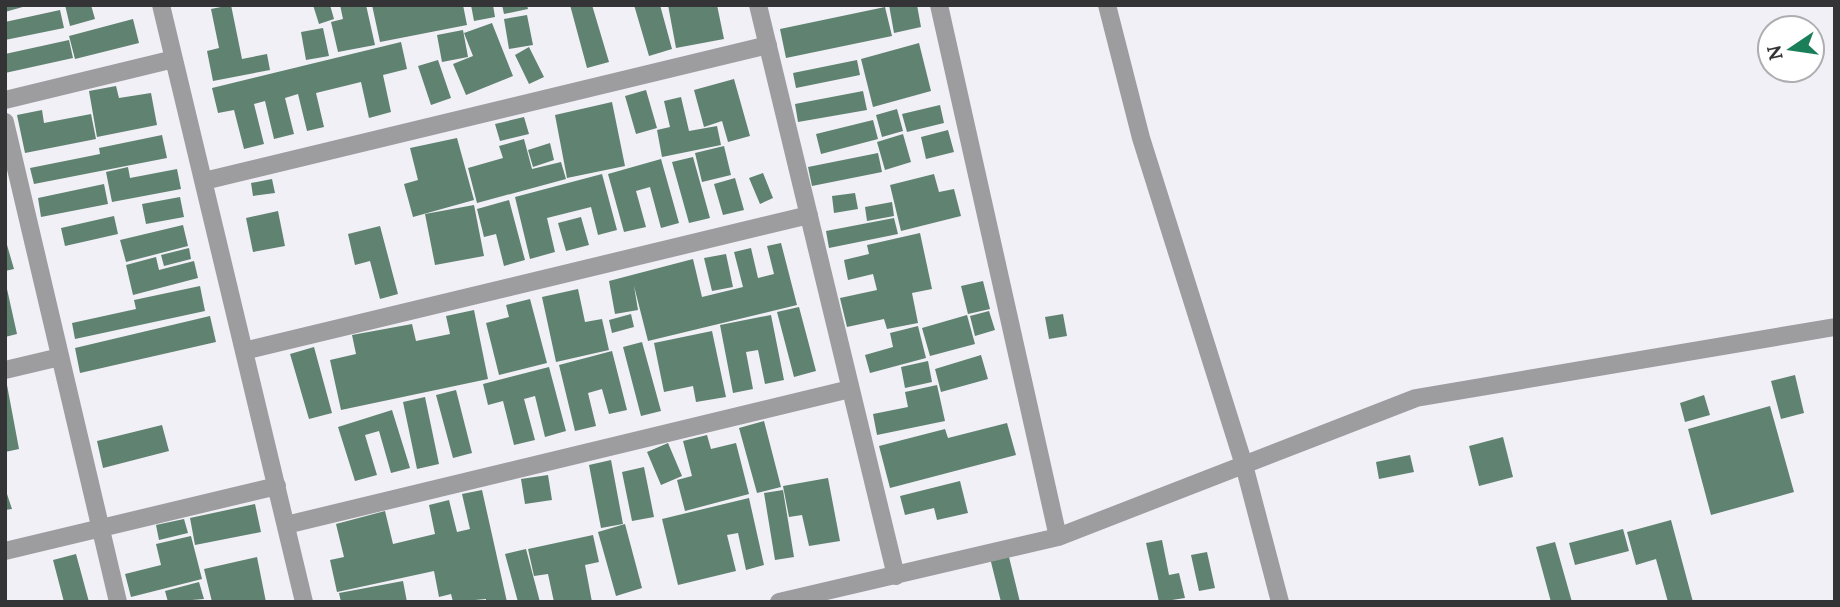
<svg xmlns="http://www.w3.org/2000/svg" width="1840" height="607" font-family="Lora,serif">
  <rect width="100%" height="100%" fill="#f1f0f7"/>
  <path fill="#608271" d="M5,5h21v1l-21,6z
    M65,5h26l4,14 -25,7z
    M231,5l11,54 25,-5 3,16 -57,11 -6,-30 12,-3 -8,-39z
    M313,5h17l4,14 -15,5z
    M340,5h26l9,40 -37,7 -7,-30 12,-3z
    M372,5h91l4,20 -87,17z
    M471,5h22l2,12 -21,4z
    M502,5h25l1,4 -24,5z
    M570,5h22l17,57 -22,6z
    M634,5h26l12,44 -23,7z
    M668,5h49l7,34 -48,9z
    M889,5h28l4,22 -27,6z
    M885,7l7,29 -106,22 -6,-29z
    M60,10l4,18 -59,12v-18z
    M527,15l6,30 -24,4 -5,-30z
    M133,19l6,24 -64,16 -6,-23z
    M492,23l21,53 -47,19 -13,-31 20,-8 -9,-23z
    M323,28l6,28 -23,4 -5,-28z
    M463,30l5,27 -26,5 -5,-27z
    M69,40l4,18 -68,15v-19z
    M401,42l6,27 -24,6 8,37 -22,6 -8,-36 -45,11 8,34 -17,4 -9,-37 -13,4 9,36 -20,5 -9,-38 -11,3 10,40 -20,5 -10,-39 -16,3 -6,-25z
    M919,43l12,48 -58,16 -12,-48z
    M529,47l15,30 -15,7 -14,-29z
    M438,60l13,38 -20,7 -13,-39z
    M857,60l3,15 -64,13 -3,-15z
    M734,79l16,57 -22,6 -6,-21 -18,6 -10,-37z
    M116,86l3,12 32,-5 6,32 -60,12 -8,-46z
    M646,90l11,38 -21,6 -11,-38z
    M863,91l4,19 -69,12 -3,-18z
    M681,97l8,34 28,-5 4,19 -59,12 -5,-27 13,-3 -6,-26z
    M612,102l13,64 -58,12 -12,-63z
    M940,105l4,18 -37,9 -5,-18z
    M897,109l6,22 -21,6 -6,-22z
    M42,110l2,13 47,-9 5,25 -71,14 -8,-38z
    M524,117l5,17 -29,7 -5,-17z
    M873,120l5,19 -57,15 -5,-20z
    M948,130l6,22 -28,7 -5,-22z
    M903,134l8,28 -26,8 -8,-28z
    M162,135l5,23 -133,26 -4,-16 70,-14 -1,-6z
    M457,138l17,62 -61,17 -9,-33 14,-4 -8,-32z
    M524,139l8,30 29,-7 5,17 -89,24 -9,-35 35,-10 -4,-12z
    M550,143l4,17 -21,7 -5,-17z
    M724,146l7,29 -29,7 -7,-29z
    M878,153l4,19 -70,14 -4,-19z
    M693,157l17,61 -21,5 -17,-61z
    M661,159l18,64 -18,5 -11,-41 -14,4 10,36 -22,5 -16,-58z
    M128,167l2,11 47,-9 4,20 -69,13 -6,-30z
    M763,173l10,25 -13,6 -11,-26z
    M602,174l15,56 -19,5 -7,-28 -44,11 8,34 -25,7 -15,-62z
    M934,174l5,18 15,-3 7,27 -60,15 -11,-46z
    M735,178l9,32 -21,5 -9,-31z
    M272,179l3,14 -22,3 -2,-13z
    M104,184l4,20 -67,13 -3,-19z
    M855,193l3,16 -24,4 -2,-17z
    M180,197l4,20 -38,7 -4,-20z
    M509,200l16,60 -21,6 -8,-32 -12,3 -7,-28z
    M892,202l2,14 -27,5 -2,-14z
    M474,205l10,51 -49,9 -10,-51z
    M278,211l7,35 -32,6 -7,-34z
    M114,216l4,18 -53,12 -4,-18z
    M581,217l8,28 -23,6 -8,-28z
    M894,218l4,16 -69,14 -3,-17z
    M183,225l5,21 -62,16 -6,-22z
    M380,226l18,68 -18,5 -10,-38 -15,4 -7,-31z
    M920,233l12,56 -20,4 6,30 -31,6 -3,-10 -37,8 -7,-29 37,-8 -4,-16 -25,6 -4,-20 25,-6 -2,-9z
    M5,238l9,31 -9,2z
    M781,243l16,62 -149,36 -14,-55 4,24 -23,4 -6,-33 84,-22 9,38 41,-10 -9,-35 17,-4 7,30 16,-4 -7,-28z
    M189,248l2,11 -27,7 -3,-11z
    M726,254l7,33 -21,4 -8,-33z
    M156,257l3,13 35,-9 4,17 -65,17 -7,-30z
    M5,280l12,54 -12,3z
    M983,281l7,28 -22,5 -7,-28z
    M200,286l5,25 -130,28 -3,-16 64,-14 -2,-9z
    M578,289l7,33 17,-3 7,31 -53,12 -14,-65z
    M530,299l17,64 -48,12 -13,-52 23,-6 -3,-12z
    M799,307l17,64 -22,6 -17,-65z
    M474,310l14,69 -147,31 -11,-50 26,-6 -4,-19 60,-11 4,17 34,-7 -4,-18z
    M989,311l6,19 -20,6 -5,-20z
    M631,314l3,13 -22,6 -3,-13z
    M1063,314l4,22 -18,3 -4,-22z
    M771,315l13,65 -19,4 -7,-34 -12,2 7,37 -20,4 -13,-68z
    M967,315l8,29 -45,12 -8,-28z
    M210,316l6,26 -136,31 -5,-25z
    M918,326l8,32 -56,15 -5,-18 28,-8 -3,-14z
    M712,331l14,66 -30,5 -3,-16 -29,6 -10,-49z
    M642,342l19,69 -20,5 -18,-69z
    M314,347l18,66 -23,6 -19,-65z
    M612,351l15,59 -18,4 -7,-25 -14,4 8,33 -21,5 -16,-66z
    M981,355l7,24 -47,13 -6,-23z
    M928,361l4,21 -27,6 -4,-21z
    M549,367l17,64 -21,6 -10,-41 -11,3 11,41 -21,5 -11,-44 -15,4 -5,-21z
    M1795,375l9,38 -23,6 -10,-38z
    M7,385l12,64 -14,3v-66z
    M937,385l8,36 -68,14 -4,-21 35,-7 -3,-15z
    M456,390l16,63 -19,5 -17,-63z
    M1704,395l6,20 -25,7 -5,-19z
    M425,397l14,67 -22,5 -14,-67z
    M1770,406l24,86 -83,23 -23,-86z
    M392,410l18,58 -19,5 -12,-42 -14,4 12,40 -22,6 -17,-54z
    M764,421l17,66 -24,6 -18,-65z
    M1007,423l9,32 -126,33 -11,-42 66,-17 3,9z
    M162,425l7,26 -66,17 -6,-27z
    M707,435l4,14 25,-6 13,51 -64,17 -8,-31 15,-4 -9,-35z
    M1503,437l10,40 -34,9 -10,-40z
    M668,443l14,33 -21,9 -14,-33z
    M1410,455l4,17 -35,7 -3,-17z
    M611,460l12,64 -22,4 -12,-63z
    M644,467l10,50 -22,4 -10,-49z
    M548,475l4,25 -27,4 -4,-25z
    M828,478l12,63 -31,5 -7,-31 -13,2 -6,-31z
    M960,481l8,32 -31,7 -3,-12 -29,7 -5,-19z
    M5,488l7,21 -7,1z
    M482,490l25,112h-21v-3l-33,3 -2,-8 -12,3 -5,-26 -97,21 -7,-32 14,-3 -8,-33 49,-13 8,33 42,-10 -6,-29 20,-5 8,32 13,-3 -8,-35z
    M783,490l11,67 -19,3 -11,-67z
    M749,498l15,67 -18,5 -8,-37 -11,2 9,36 -58,14 -16,-66z
    M255,504l6,28 -66,13 -5,-27z
    M184,519l4,14 -29,7 -3,-15z
    M1671,520l22,82h-25l-12,-43 -20,6 -9,-33z
    M625,524l17,64 -26,8 -18,-64z
    M1623,529l6,22 -54,14 -6,-22z
    M593,535l6,27 -14,3 7,37h-38l-6,-28 -14,2 -6,-27z
    M191,536l11,43 -71,18 -6,-23 36,-9 -5,-21z
    M1162,540l7,35 10,-2 6,25 -26,4 -13,-59z
    M1555,542l17,60h-21l-15,-55z
    M526,549l9,34 5,19h-22l-13,-48z
    M1207,552l8,36 -16,3 -8,-36z
    M1008,553l12,49h-19l-11,-44z
    M76,554l13,48h-25l-11,-42z
    M257,557l9,45h-54l-8,-33z
    M403,581l4,21h-66l-2,-9z
    M199,582l5,17 -36,3 -3,-11z"/>
  <g fill="none" stroke-linecap="round" stroke-linejoin="round">
    <path stroke="#9d9c9f" stroke-width="18" d="M161,5l143,597
      M758,5l138,571
      M939,5l119,532
      M1107,5l34,133 103,327 36,137
      M5,100l169,-41
      M5,122l113,480
      M204,181l564,-136
      M244,351l565,-136
      M5,370l55,-13
      M286,525l564,-136
      M5,551l272,-65
      M779,602l279,-65 358,-139 419,-71"/>
  </g>
  <rect width="1840" height="607" fill="none" stroke="#343336" stroke-width="14"/>
  <g transform="translate(1791 49) rotate(257)"><circle r="33" fill="#ffffff" stroke="#aeadaf" stroke-width="2"/>
  <path d="M0-5L12 26L0 18L-12 26Z" fill="#1a7f59"/>
  <text y="-10" font-size="19" font-weight="bold" text-anchor="middle" fill="#343336">N</text>
  </g>
</svg>
